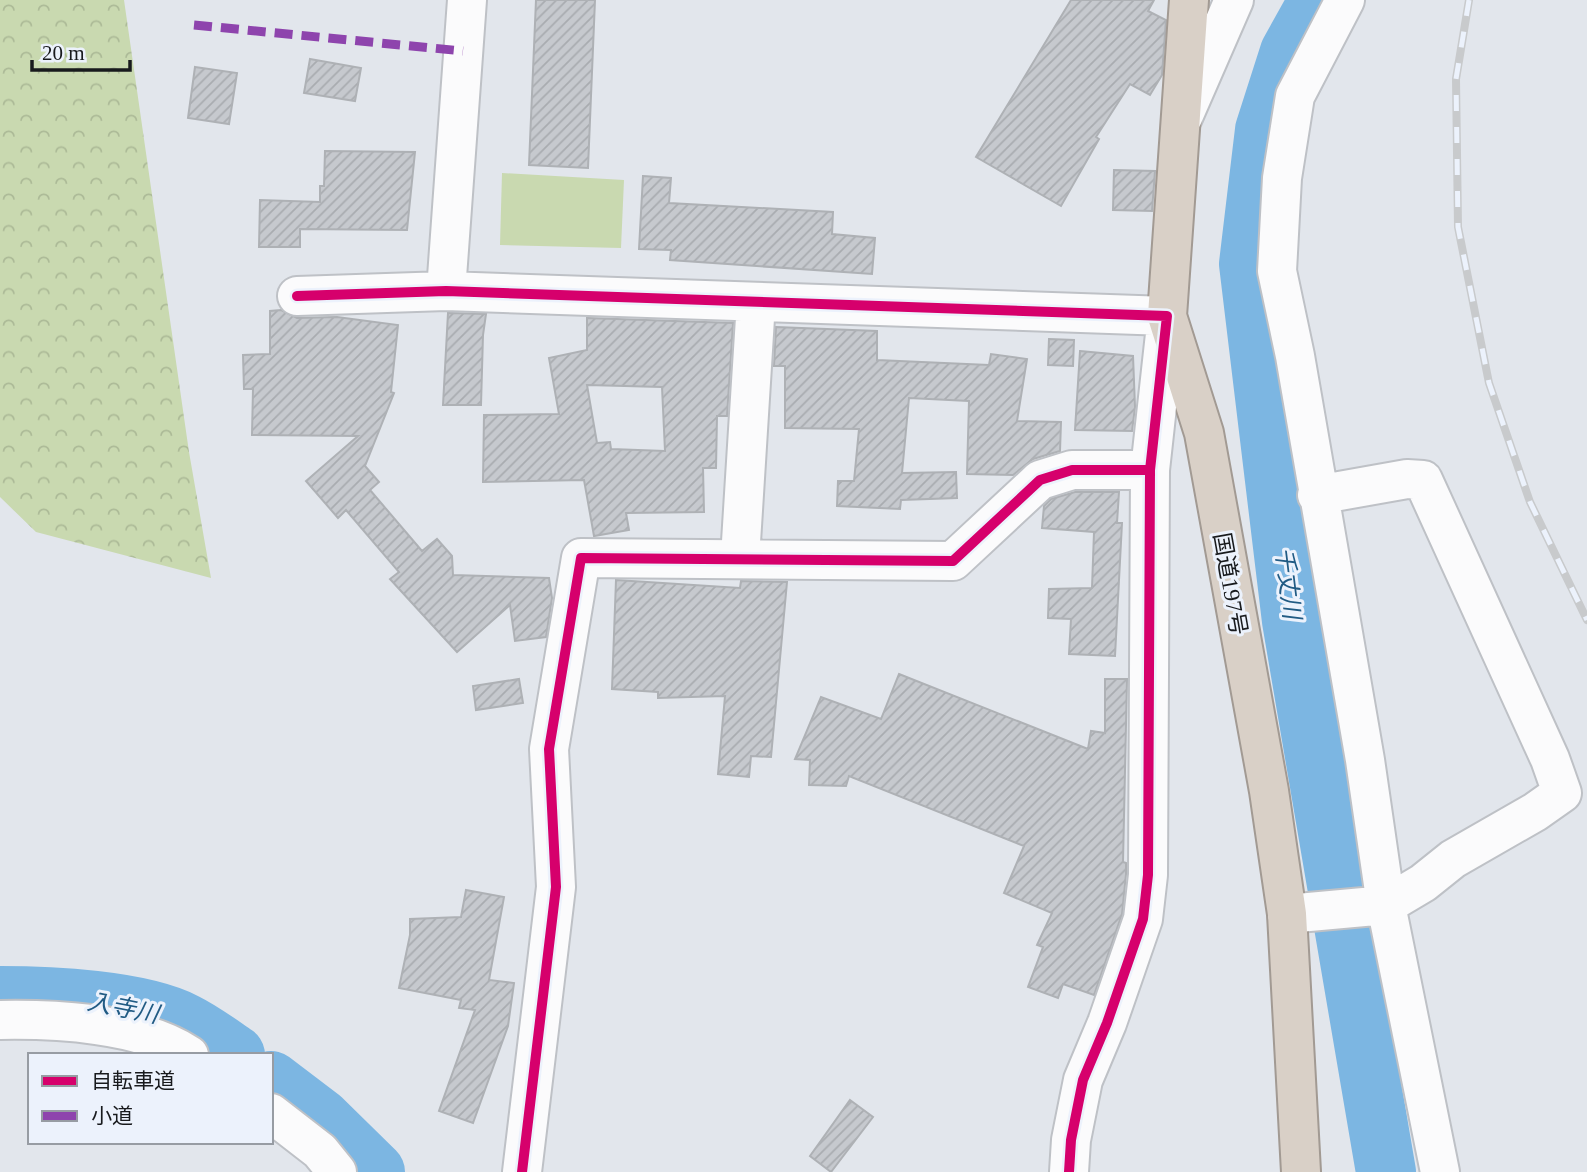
<svg xmlns="http://www.w3.org/2000/svg" width="1587" height="1172" font-family="'Times New Roman','Noto Sans JP',serif">
  <defs>
    <pattern id="forest-crowns" width="20" height="18" patternUnits="userSpaceOnUse" patternTransform="scale(1.75)"><rect width="20" height="18" fill="#c9d9b0"/><path d="M2 6a3 3 0 1 1 6 0M12 15a3 3 0 1 1 6 0" fill="none" stroke="#acba97"/></pattern>
    <pattern id="building-hatch" width="6" height="6" patternUnits="userSpaceOnUse" patternTransform="scale(1.75)"><rect width="6" height="6" fill="#c6c9ce"/><path d="M-1 1l2-2M0 6l6-6M5 7l2-2" fill="none" stroke="#a9acb0"/></pattern>
  </defs>
  <rect width="100%" height="100%" fill="#e2e6ec"/>
  <path fill="url(#forest-crowns)" d="M0,0h124l65,452 22,126 -175,-46 -36,-35z"/>
  <path fill="#c9d9b0" d="M502,173l122,7 -3,68 -121,-3z"/>
  <g fill="none" stroke-linecap="round" stroke-linejoin="round">
    <path stroke="#7cb6e2" stroke-width="60" d="M1319,0l-29,52 -25,78 -16,134 43,357 94,551
      M0,996c50,0 141,4 185,27 18,9 34,21 50,32
      M271,1081l50,38 54,53"/>
  </g>
  <path fill="url(#building-hatch)" stroke="#aeb1b5" stroke-width="2" fill-rule="evenodd" d="M536,0h59l-7,168 -59,-3z
    M1071,0h83l-6,11 18,9 -4,55 -12,20 -20,-11 -34,53 3,2 -38,67 -85,-49z
    M310,59l51,9 -6,33 -51,-8z
    M195,67l42,6 -8,51 -41,-6z
    M325,151l90,1 -8,78 -107,-1v18h-41l1,-47 60,2v-16h4z
    M1114,170l41,1 -3,40 -39,-1z
    M643,176l28,2 -2,25 164,9 -1,22 43,4 -3,36 -202,-14 1,-10 -32,-1z
    M281,310l16,8 40,-1 61,8 -7,67 3,1 -29,73 14,16 -9,8 52,61 15,-12 15,17 1,19 96,3 3,20 -6,39 -31,4 -5,-36 -53,47 -67,-73 9,-7 -53,-62 -8,8 -32,-37 52,-45 -106,-1 1,-46h-9l-1,-34 27,-1v-43z
    M448,313l38,1 -3,21 -2,70h-38z
    M587,318l146,5 -6,93h-10l-1,52h-13l1,44 -78,1 3,17 -35,6 -10,-56 -101,2 1,-67 75,-1 -10,-56 38,-8zM587,385l75,2 3,64 -54,-2 -1,-7 -13,1z
    M776,327l101,4v29l112,5 2,-11 36,5 -10,62 44,1 -1,29 -27,8 -20,16 -46,-1 2,-73 -60,-3 -7,75 54,-1 1,26 -56,2 -1,9 -63,-3 1,-25h16l5,-52 -74,-1v-62h-11z
    M1049,339l25,1 -1,26 -25,-1z
    M1080,351l53,5 2,51 -3,24 -57,-1z
    M1075,492h44l-2,31h5l-7,133 -46,-2 2,-35 -23,-1 1,-29 43,-1 2,-56 -52,-4 2,-22 7,-7z
    M616,580l124,8 1,-7 46,1 -16,175 -20,-1 -2,21 -31,-3 7,-78 -67,2v-6l-46,-3z
    M899,674l189,75 3,-18 14,2v-54h22l-4,183 3,1v11l-4,40 -28,81 -31,-11 -5,14 -30,-11 15,-40 -6,-2 15,-32 -48,-20 20,-47 -175,-70 -3,10 -37,-1 1,-25 -15,-1 26,-62 60,22z
    M519,679l4,24 -47,7 -3,-24z
    M466,890l38,7 -15,83 25,3 -6,43 -35,97 -34,-12 36,-101 -16,-2 2,-8 -62,-12 11,-53v-16l51,-2z
    M850,1100l23,17 -42,55 -21,-16z"/>
  <g fill="none" stroke-linecap="round" stroke-linejoin="round">
    <defs>
      <path id="minor" d="M1345,0l-50,96 -13,82 -5,93 18,85 70,404 21,145 54,267
        M1183,117l51,-117
        M446,291l21,-291
        M297,296l149,-5 721,25 -17,154 -2,405 -5,44 -36,104 -24,57 -12,60 -2,32
        M740,558l16,-256
        M1287,914l99,-9 37,-22 30,-24 82,-47 27,-19 -12,-34 -127,-279 -16,-1 -90,16
        M0,1020c55,-1 141,3 189,35
        M271,1113l49,38 17,21
        M522,1172l34,-285 -7,-138 32,-191 372,3 87,-81 32,-10h78"/>
      <path id="highway" d="M1189,0l-22,316 37,117 65,358 18,123 14,258"/>
    </defs>
    <use href="#minor" stroke="#bec1c6" stroke-width="42"/>
    <use href="#highway" stroke="#a29a93" stroke-width="42"/>
    <use href="#minor" stroke="#fbfbfc" stroke-width="38"/>
    <use href="#highway" stroke="#d9d0c7" stroke-width="38"/>
    <defs>
      <path id="rail" d="M1469,0l-13,79 2,148 31,156 41,119 57,118"/>
    </defs>
    <use href="#rail" stroke="#c8cacc" stroke-width="8"/>
    <use href="#rail" stroke="#ecf2fc" stroke-width="5" stroke-dasharray="16" stroke-linecap="butt"/>
    <path stroke="#8e44ad" stroke-width="9" stroke-dasharray="18 9" stroke-linecap="butt" d="M194,25l269,26"/>
    <defs>
      <path id="cycleway" d="M297,296l149,-5 721,25 -17,154 -2,405 -5,44 -36,104 -24,57 -12,60 -2,32
        M522,1172l34,-285 -7,-138 32,-191 372,3 87,-81 32,-10h78"/>
    </defs>
    <use href="#cycleway" stroke="#ecf2fc" stroke-width="15"/>
    <use href="#cycleway" stroke="#d6006c" stroke-width="10"/>
  </g>
  <g text-anchor="middle" dominant-baseline="central" stroke-width="6" stroke-linejoin="round" paint-order="stroke">
    <g font-size="23" fill="#181a1d" stroke="#ecf2fc">
      <text transform="translate(1230 584) rotate(80)">国道197号</text>
    </g>
    <g font-size="24" font-style="italic" fill="#215b84" stroke="#ecf2fc">
      <text transform="translate(1288 583) rotate(83)">千丈川</text>
      <text transform="translate(123 1008) rotate(11)">入寺川</text>
    </g>
  </g>
  <rect x="28" y="1053" width="245" height="91" fill="#ecf2fc" stroke="#979ca3" stroke-width="2"/>
  <rect x="42" y="1076" width="35" height="10" fill="#d6006c" stroke="#979ca3" stroke-width="2"/>
  <text x="91" y="1088" font-size="21" fill="#181a1d">自転車道</text>
  <rect x="42" y="1111" width="35" height="10" fill="#8e44ad" stroke="#979ca3" stroke-width="2"/>
  <text x="91" y="1123" font-size="21" fill="#181a1d">小道</text>
  <path d="M32 60v10h98v-10" fill="none" stroke="#181a1d" stroke-width="3.5"/>
  <text x="42" y="60" font-size="21" fill="#181a1d" stroke="#ecf2fc" stroke-width="5" paint-order="stroke">20 m</text>
</svg>
